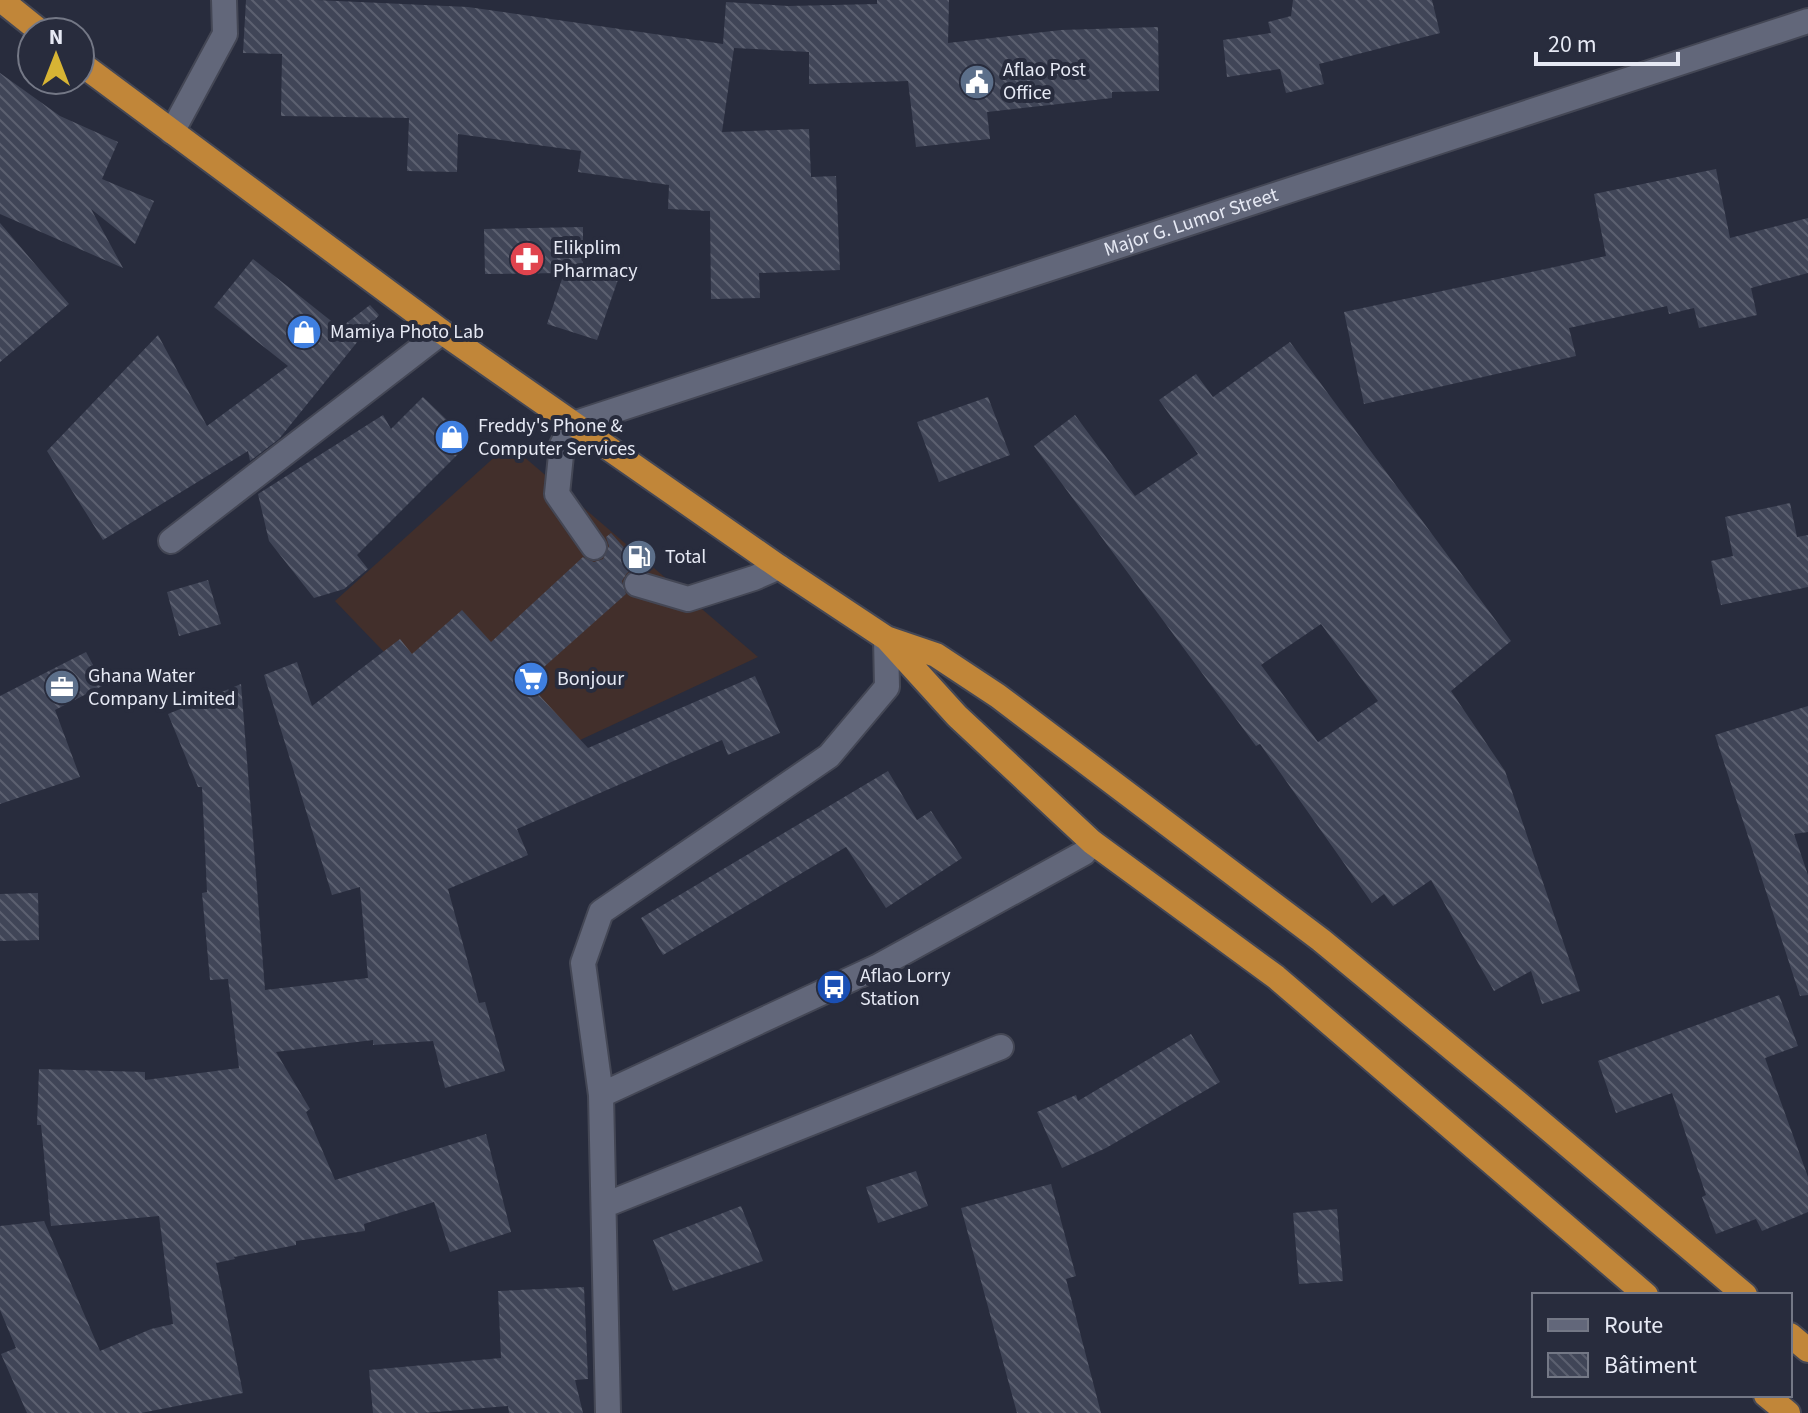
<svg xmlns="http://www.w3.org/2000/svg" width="1808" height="1413" font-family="'Source Sans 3',sans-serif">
  <defs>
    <pattern id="building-back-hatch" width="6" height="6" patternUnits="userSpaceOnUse" patternTransform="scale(2)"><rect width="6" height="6" fill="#404557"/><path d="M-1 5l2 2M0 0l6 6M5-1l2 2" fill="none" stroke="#5c6070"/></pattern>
  </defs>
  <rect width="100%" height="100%" fill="#282c3d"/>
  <path fill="#422f2b" d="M509,444l249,213 -255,119 -168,-175z"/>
  <path fill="url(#building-back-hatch)" fill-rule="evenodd" d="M246,0h70l152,7 255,37 3,-42 62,4 89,-2v-4h72l-1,43 113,-13 97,-3 1,64 -47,1v6l-125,14 3,27 -74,8 -8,-66 -99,3v-32l-75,-4 -12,84 87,-3 2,48 25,-1 4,94 -81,3 1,25 -49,1 -1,-88 -42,-2 1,-24 -91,-13 3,-21 -123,-17 -1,38 -50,-1 2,-53 -128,-2 1,-62 -39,-1z
    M1293,0h139l8,33 -121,31 5,20 -38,9 -6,-24 -53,8 -4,-37 48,-7 -3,-11 23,-6z
    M0,73l60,43 58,26 -16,37 52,22 -19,43 -44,-35 32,59 -123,-54z
    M1716,169l14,69 78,-20v55l-57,15 6,27 -58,13 -5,-20 -25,6 -2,-8 -98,22 7,28 -212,48 -20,-92 262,-56 -12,-62z
    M0,223l69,81 -69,58z
    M583,227v38l36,12 -22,63 -50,-16 17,-51 -79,1 -1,-45z
    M253,259l87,69 30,-23 9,10 -100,124 -29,22 -2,-10 -145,89 -56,-89 111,-116 49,91 81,-60 -74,-59z
    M1290,342l221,299 -60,50 54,80 75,220 -38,13 -11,-33 -37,20 -63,-111 -38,26 -9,-12 -12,9 -112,-159 -4,2 -222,-300 41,-31 60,81 63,-42 -39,-54 37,-26 17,23zM1321,624l57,77 -60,41 -57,-77z
    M423,397l47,45 -113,113 11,14 -24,20 -30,9 -45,-57 -11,-47 125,-79 8,14z
    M988,397l22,58 -71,27 -22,-60z
    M1790,503l7,34 11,-2v52l-87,18 -10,-44 22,-5 -8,-39z
    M611,533l34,38 -11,-2 -7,4 -5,8 4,13 -99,88 61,66 167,-72 25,57 -52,22 -6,-15 -205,89 11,26 -80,34 31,114 6,-1 20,69 -60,17 -12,-47 -60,4v-5l-97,12 34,57 -4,3 29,68 151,-46 25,98 -61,20 -16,-50 -70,22 1,7 -69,10v4l-62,12 1,2 -19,4 27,130 -102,20h-114l-26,-59 15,-6 -16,-38v-84l44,-5 56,130 51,-22 22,-5 -14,-108 -108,10 -10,-101h-4l2,-56 106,3v8l94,-12 -11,-89 -18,1 -8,-87 5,-1 -5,-105h-4l-30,-73 73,-30 24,306 103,-12 -8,-91 -28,8 -68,-220 33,-13 15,44 88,-67 12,15 50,-44 29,32 92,-85 11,5 9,-3 6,-13 -3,-9z
    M208,580l13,44 -42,12 -12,-44z
    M86,652l18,33 -49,25 25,67 -80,27v-108z
    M1808,706v126l-14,2 14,41v120l-8,1 -85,-261z
    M888,771l29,49 14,-9 31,47 -76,50 -40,-61 -183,108 -22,-37z
    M38,893l1,47 -39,1v-47z
    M1779,995l19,51 -33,12 43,119v35l-46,19 -6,-12 -40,15 -14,-37 4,-2 -34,-102 -56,20 -18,-52z
    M1191,1034l29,48 -114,66 -44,20 -25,-56 39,-17 2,6z
    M916,1171l12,35 -50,17 -12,-36z
    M1051,1184l25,92 -10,3 35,134h-84l-56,-205z
    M741,1206l22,55 -90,30 -20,-51z
    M1337,1209l6,72 -44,3 -6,-71z
    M584,1287l4,92 -13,1 8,33h-74l-1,-7 -85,7h-50l-4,-43 132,-12 -3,-67z"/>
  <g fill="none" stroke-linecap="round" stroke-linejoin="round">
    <defs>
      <path id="service" d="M172,132l53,-98 -1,-34
        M573,424l-11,21 -5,49 37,53
        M637,584l51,15 66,-21 25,-11
        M601,1095l276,-128 207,-114 8,-11
        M605,1205l396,-158
        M608,1413l-7,-318 -18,-132 18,-51 228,-156 58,-69 -1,-49"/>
      <g id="minor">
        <path id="s1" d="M573,424l1235,-403"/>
        <path d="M171,541l271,-209"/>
      </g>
      <path id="trunk" d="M1,0l40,32
        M80,63l362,269 337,235 107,71 50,17 62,41 323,244 197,163 227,192
        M888,640l69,76 135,126 184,135 370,318
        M1790,1335l18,15
        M1766,1395l22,18"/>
    </defs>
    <use href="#service" stroke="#444755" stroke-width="28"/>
    <use href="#minor" stroke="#444755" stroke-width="28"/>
    <use href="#trunk" stroke="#444755" stroke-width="28"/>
    <use href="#service" stroke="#62677a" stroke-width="24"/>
    <use href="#minor" stroke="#62677a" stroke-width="24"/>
    <use href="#trunk" stroke="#c18639" stroke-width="24"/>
  </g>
  <defs>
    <symbol id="civic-disc" viewBox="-11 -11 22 22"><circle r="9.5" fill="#5c6f8a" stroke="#282c3d"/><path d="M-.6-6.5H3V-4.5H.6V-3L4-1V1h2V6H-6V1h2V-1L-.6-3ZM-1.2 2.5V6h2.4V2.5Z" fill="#fff"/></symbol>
    <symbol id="pharmacy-disc" viewBox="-11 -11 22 22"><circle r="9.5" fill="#e0444e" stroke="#282c3d"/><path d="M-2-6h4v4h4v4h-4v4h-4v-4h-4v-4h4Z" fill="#fff"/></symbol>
    <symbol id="shop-disc" viewBox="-11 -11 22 22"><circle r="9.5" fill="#3f7fe0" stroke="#282c3d"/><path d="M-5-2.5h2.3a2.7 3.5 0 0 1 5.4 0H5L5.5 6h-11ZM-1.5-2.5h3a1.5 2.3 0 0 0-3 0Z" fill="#fff"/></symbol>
    <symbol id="fuel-disc" viewBox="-11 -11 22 22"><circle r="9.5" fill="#5c6f8a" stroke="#282c3d"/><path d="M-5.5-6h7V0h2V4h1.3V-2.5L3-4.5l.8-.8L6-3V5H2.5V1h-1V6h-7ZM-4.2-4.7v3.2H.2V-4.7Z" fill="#fff"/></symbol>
    <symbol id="supermarket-disc" viewBox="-11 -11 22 22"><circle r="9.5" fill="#3f7fe0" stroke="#282c3d"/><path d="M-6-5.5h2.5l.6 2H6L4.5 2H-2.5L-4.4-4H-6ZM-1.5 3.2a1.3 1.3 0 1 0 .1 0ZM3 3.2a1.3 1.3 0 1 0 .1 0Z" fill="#fff"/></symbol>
    <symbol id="office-disc" viewBox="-11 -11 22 22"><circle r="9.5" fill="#5c6f8a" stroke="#282c3d"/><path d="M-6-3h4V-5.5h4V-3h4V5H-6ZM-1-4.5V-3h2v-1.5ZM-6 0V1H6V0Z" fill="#fff"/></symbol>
    <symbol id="bus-disc" viewBox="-11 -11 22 22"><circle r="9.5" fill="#1a4fb4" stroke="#282c3d"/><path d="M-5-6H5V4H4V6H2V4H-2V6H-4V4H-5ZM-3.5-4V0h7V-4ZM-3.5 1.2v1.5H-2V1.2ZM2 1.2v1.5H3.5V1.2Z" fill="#fff"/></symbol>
  </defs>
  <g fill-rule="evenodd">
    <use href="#civic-disc" x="957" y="62" width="40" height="40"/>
    <use href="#pharmacy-disc" x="507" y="239" width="40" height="40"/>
    <use href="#shop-disc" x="284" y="312" width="40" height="40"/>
    <use href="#shop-disc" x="432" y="417" width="40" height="40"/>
    <use href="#fuel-disc" x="619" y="537" width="40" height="40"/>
    <use href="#supermarket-disc" x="511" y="659" width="40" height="40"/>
    <use href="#office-disc" x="42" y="667" width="40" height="40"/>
    <use href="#bus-disc" x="814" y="967" width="40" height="40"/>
  </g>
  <g text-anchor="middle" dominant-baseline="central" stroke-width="8" stroke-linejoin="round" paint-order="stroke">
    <g font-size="20" fill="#e6e9f4" stroke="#282c3d" text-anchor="start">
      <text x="1003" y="70">Aflao Post<tspan x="1003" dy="23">Office</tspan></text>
      <text x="553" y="248">Elikplim<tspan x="553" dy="23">Pharmacy</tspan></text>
      <text x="330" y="332">Mamiya Photo Lab</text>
      <text x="478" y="426">Freddy's Phone &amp;<tspan x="478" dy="23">Computer Services</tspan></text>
      <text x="665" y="557">Total</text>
      <text x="88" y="676">Ghana Water<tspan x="88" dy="23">Company Limited</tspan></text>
      <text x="557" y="679">Bonjour</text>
      <text x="860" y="976">Aflao Lorry<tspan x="860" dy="23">Station</tspan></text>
    </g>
    <g font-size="20" fill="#e6e9f4" stroke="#282c3d">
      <text stroke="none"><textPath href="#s1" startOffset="650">Major G. Lumor Street</textPath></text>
    </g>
  </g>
  <rect x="1532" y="1293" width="260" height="104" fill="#282c3d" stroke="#747886" stroke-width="2"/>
  <rect x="1548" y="1319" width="40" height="12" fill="#62677a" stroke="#747886" stroke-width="2"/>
  <text x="1604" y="1333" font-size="24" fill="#e6e9f4">Route</text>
  <rect x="1548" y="1353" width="40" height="24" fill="url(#building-back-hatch)" stroke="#747886" stroke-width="2"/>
  <text x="1604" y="1373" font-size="24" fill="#e6e9f4">Bâtiment</text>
  <g transform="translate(56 56)"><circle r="38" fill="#282c3d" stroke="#747886" stroke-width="2"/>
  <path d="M0-6L14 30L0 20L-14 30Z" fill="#d7b434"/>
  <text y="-12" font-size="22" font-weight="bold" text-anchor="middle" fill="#e6e9f4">N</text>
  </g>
  <path d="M1536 52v12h142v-12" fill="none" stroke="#e6e9f4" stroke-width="4"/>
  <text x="1548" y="52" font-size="24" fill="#e6e9f4" stroke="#282c3d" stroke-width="6" paint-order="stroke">20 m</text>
</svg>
